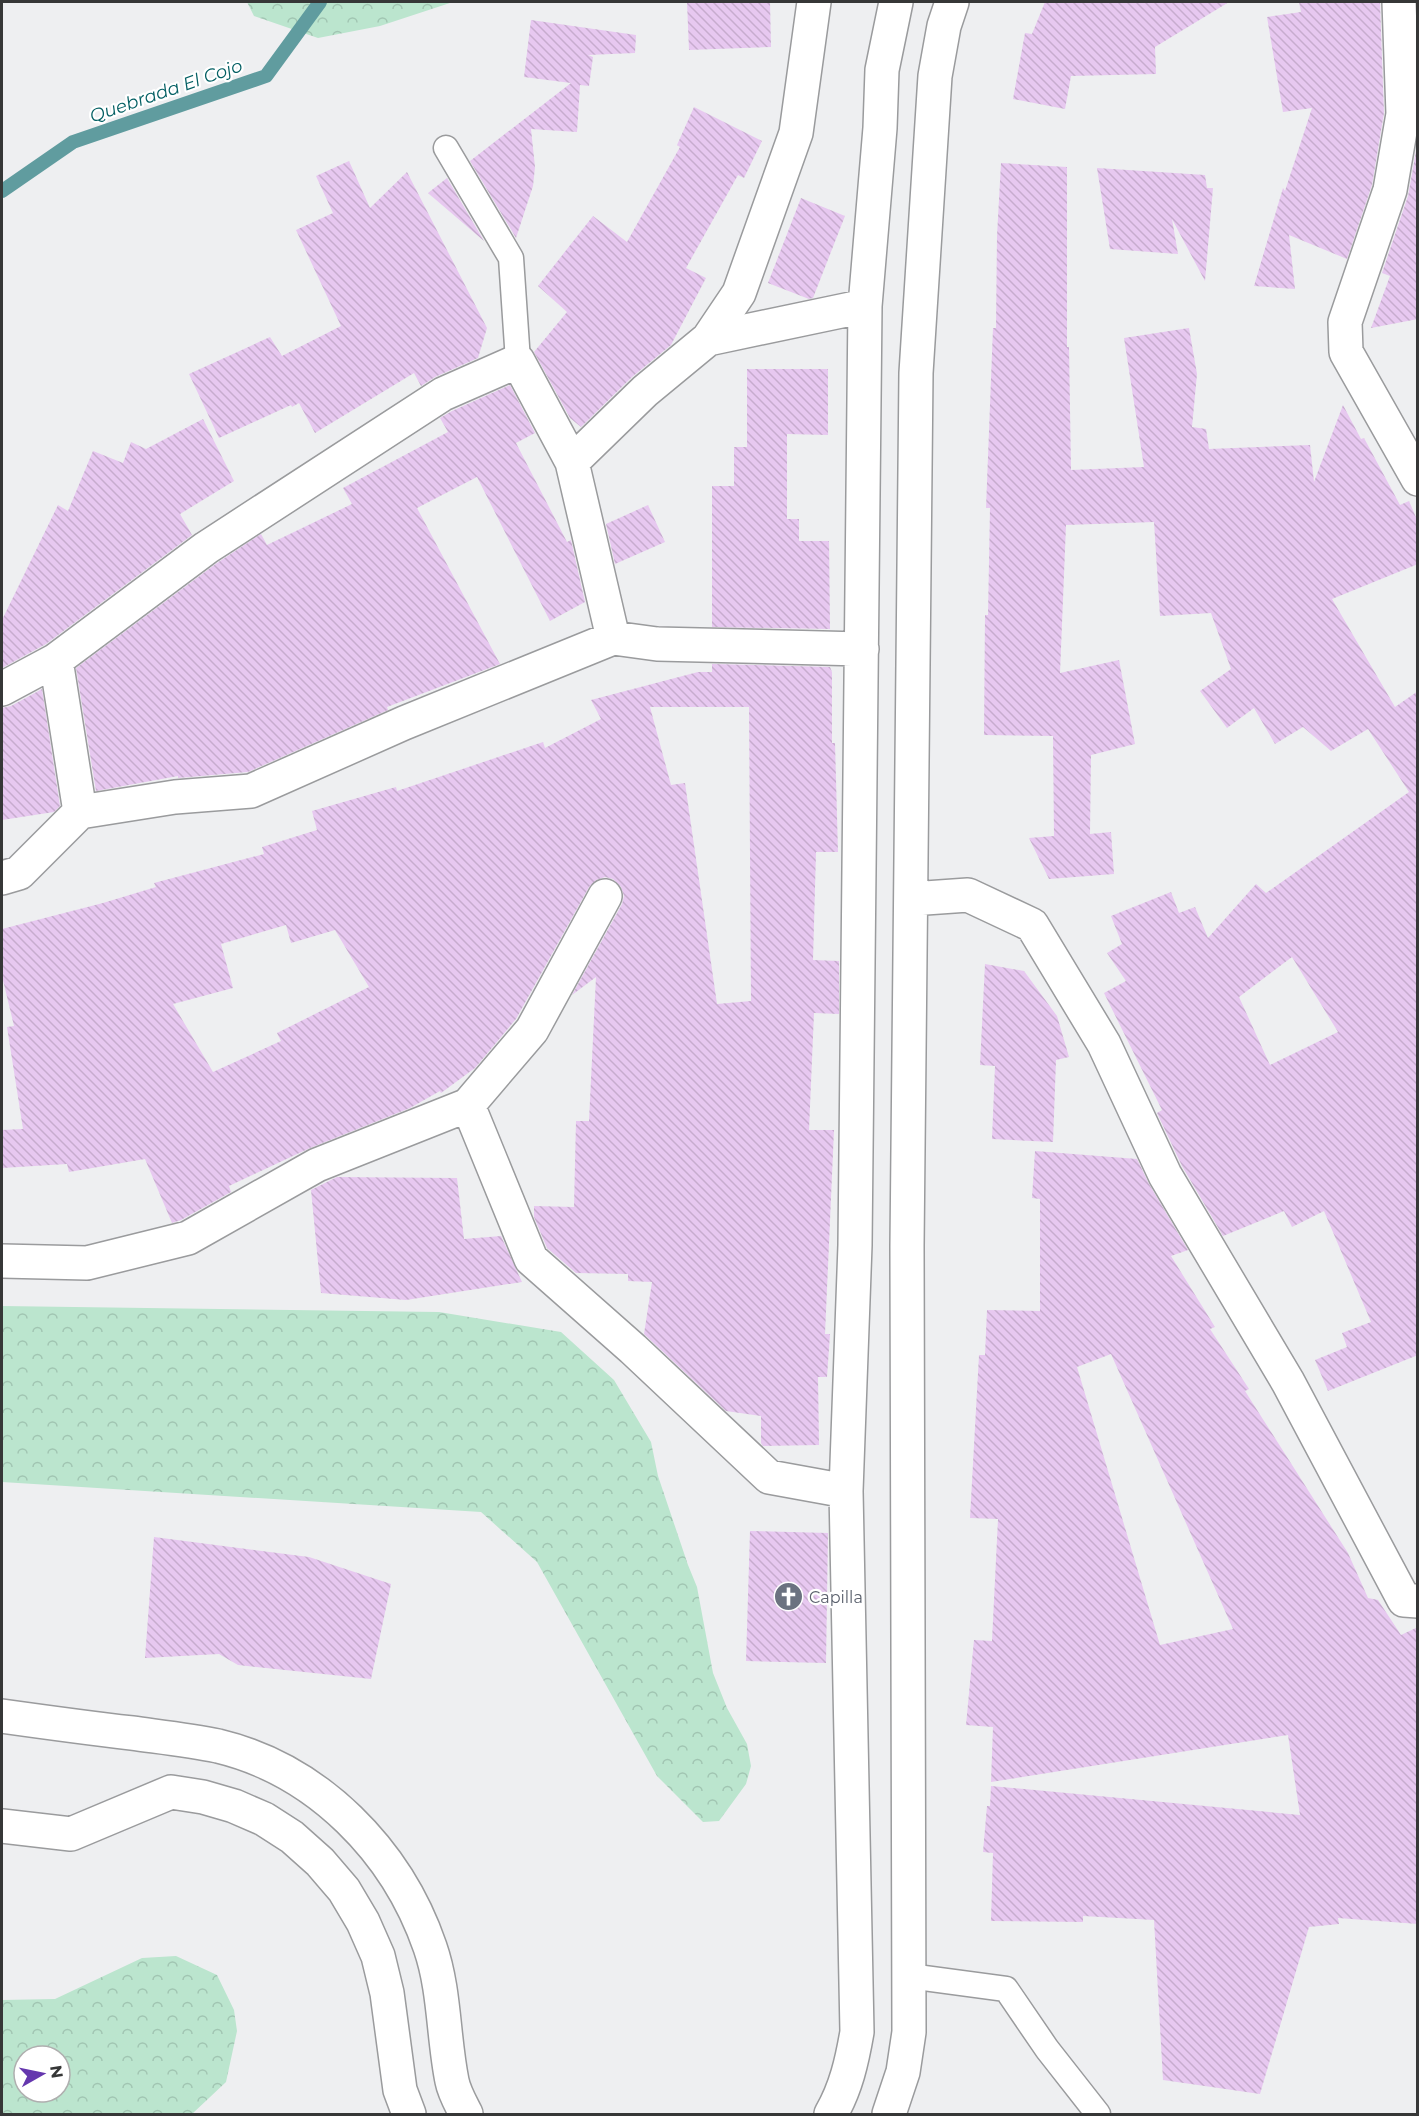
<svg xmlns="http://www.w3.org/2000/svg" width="1419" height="2116" font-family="Montserrat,sans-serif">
  <defs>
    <pattern id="forest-crowns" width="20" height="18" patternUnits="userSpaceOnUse" patternTransform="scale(1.5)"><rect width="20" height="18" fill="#bbe5ce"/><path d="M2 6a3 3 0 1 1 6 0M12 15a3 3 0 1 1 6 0" fill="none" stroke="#a1c5b2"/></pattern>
    <pattern id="building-back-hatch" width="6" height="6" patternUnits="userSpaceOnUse" patternTransform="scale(1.5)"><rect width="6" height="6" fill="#e7c8f0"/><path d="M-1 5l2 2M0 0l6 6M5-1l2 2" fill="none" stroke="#c7acce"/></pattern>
  </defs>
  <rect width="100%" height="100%" fill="#eeeff1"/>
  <path fill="url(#forest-crowns)" fill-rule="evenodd" d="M247,2h206l-73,24 -62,12 -64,-22z
    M2,1306l437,6 122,20 53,48 37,62 7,34 30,89 9,22 16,86 14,35 20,36 4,22 -5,18 -27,37 -16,1 -46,-46 -120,-214 -56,-50 -479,-30z
    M176,1956l41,19 17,35 3,21 -11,51 -34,32h-190v-114l53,-1 87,-41zM24,2056h36v36h-36z"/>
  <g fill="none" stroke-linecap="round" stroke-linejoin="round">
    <path stroke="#609c9f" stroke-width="14" d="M2,191l71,-49 193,-66 54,-74"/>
  </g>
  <path fill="url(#building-back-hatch)" fill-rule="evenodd" d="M687,2h83l1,45 -82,3z
    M1045,2h184l-74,45 1,27 -85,2 -6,33 -52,-10 12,-66 7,1z
    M1299,2h81l4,111 -12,72 -25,74 -58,-24 6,54 -41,-3 29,-98 2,3 27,-83 -29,4 -16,-95 34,-5z
    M531,20l105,15 -1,18 -47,2 5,2 -4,29 -9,-1 -3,47 -46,-3 4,38 -2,19 -17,52 -46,-77 101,-78 -47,-6z
    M694,107l68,34 -18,37 -6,-3 -52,93 20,10 -35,67 -39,32 -51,50 -11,-9 -36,-66 33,-40 -29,-26 55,-70 34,26 53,-95 -3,-2z
    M1418,140v179l-47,9 19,-52 -8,-3 26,-77z
    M349,161l21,47 37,-36 80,156 -9,30 -43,19 -14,9 -7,-13 -99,60 -16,-30 -7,4 -1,-2 -72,33 -30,-64 81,-37 12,19 59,-30 -45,-96 37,-17 -17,-37z
    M1001,163l66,4v180h2l2,123 73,-3 -20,-129 65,-10 8,46 -5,53 14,2 3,20 101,-4 4,37 29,-77 18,34 3,-1 36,67 9,-4 9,21v42l-86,35 63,108 23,-16v664l-90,36 -13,-31 32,-13 -5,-14 29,-11 -47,-111 -32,16 -8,-16 -61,25 -41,-70 -25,-53 5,-3 -58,-117 22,-12 -19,-28 15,-9 -11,-28 60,-24 8,21 16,-6 13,31 48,-54 10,9 143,-101 -41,-63 -37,22 -28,-24 -28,17 -21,-36 -27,20 -27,-37 31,-22 -20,-56 -51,3 -6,-94 -88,3 -6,148 59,-13 16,84 -44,11 -1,79 21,-2 3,42 -65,5 -20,-41 25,-2 -1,-100 -69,-1 1,-120h3l2,-107h-4l7,-180h3l1,-92zM1292,957l46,75 -68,33 -31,-68z
    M1097,168l108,7 2,13h6l-8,93 -33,-62 6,35 -68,-5z
    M447,178l37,63 -56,-48z
    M801,198l44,18 -32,82 -4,1 -41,-16z
    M747,369h81v66l-41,-1v85h12v22h30l1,88 -118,-2v-141h22v-39h13z
    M510,385l25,48 -19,10 51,99 4,-2 14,62 -35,19 -73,-144 -60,31 83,156 -113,43 1,3 -140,62 -70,6v-2l-82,15 -20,-123 141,-105 44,-29 6,11 85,-41 -9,-16 105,-56 -8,-14 12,-7z
    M203,419l31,62 -54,33 12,21 -146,109 -44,24v-48l56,-115 10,6 25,-60 30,12 8,-21 15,7z
    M648,505l17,37 -50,22 -9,-40z
    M712,664l118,3 2,5v71h3l3,109h-22l-3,108 26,1v53l-25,-1 -5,117h25l-9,204h5l-3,43h-9l1,68 -56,1 -2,-3v-27l-35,-5 -82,-77 8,-52 -24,-1v-7l-52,-1 -29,-25 -13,-31v-11l40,1 2,-86h13l7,-144 -24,18 50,-91 2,-8 -3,-9 -8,-8 -8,-2 -9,3 -7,7 -73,132 -41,49 -34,25 -1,-2 -30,17 -100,40 -81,38 2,6 -50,28 -9,3 -27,-64 -76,13 -2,-8 -65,4v-38l21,-1 -16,-102 7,-1 -12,-50v-47l101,-26 53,-16 -2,-4 110,-29 -2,-7 55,-17 -5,-19 84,-24 1,4 146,-49 2,6 56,-29 -10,-19 107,-28h14zM650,707h99l2,294 -34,3 -32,-221 -14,2zM286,925l5,18 44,-13 34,57 -92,46 4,8 -68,31 -40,-68 60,-16 -12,-44z
    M42,689l18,117 -6,6 -52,8v-112l9,-2z
    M985,964l39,7 33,45 12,41 -13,3 -3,82 -61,-3 3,-73 -15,-1z
    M1035,1151l102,8 12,25 39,66 -17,6 44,71 -5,2 39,60 -4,2 103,162 20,45 10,2 23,35 17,-8v297l-80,-6 1,6 -30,3 -49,167 -97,-14 -9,-160 -71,-4v6l-92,-1 2,-68 -10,-1 4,-46h3l1,-20 309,29 -12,-80 -297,47 2,-55 -27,-2 8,-85 18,1 6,-122 -28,-1 9,-163h6l2,-45 53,1v-112l-8,-1zM1111,1354l122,275 -73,16 -83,-278z
    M337,1177l120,1 7,61 37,-3 21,46 -116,18 -85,-7 -10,-103z
    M750,1531l78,2 -2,130 -80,-2z
    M154,1537l155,20 82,27 -20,95 -133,-14 -19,-11 -74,4z"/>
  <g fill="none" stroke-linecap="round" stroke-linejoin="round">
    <defs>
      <path id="lane" d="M446,148l65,110 7,103
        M909,1976l97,13 41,60 51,65"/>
      <path id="street" d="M1399,2l4,112 -13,76 -45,132 1,30 72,127
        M708,339l31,-46 57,-160 18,-131
        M572,462l73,-71 63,-52 157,-33
        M56,660l24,152
        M2,689l54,-29 150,-112 237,-154 75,-33 54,101 41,176
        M2,878l17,-5 61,-61 95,-15 76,-6 153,-68 209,-85 44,6 205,5
        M911,899l57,-4 64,30 72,119 61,131 123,207 116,218 14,1
        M468,1105l63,154 102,90 136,128 77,14
        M2,1261l85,2 101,-25 129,-73 151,-60 64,-75 73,-134
        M2,1716c43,6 87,12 130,17 29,4 58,7 86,13 100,24 179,105 212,201 15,43 13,90 22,134 2,11 9,23 14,33
        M2,1826l69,8 100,-42 32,5 31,9 30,13 28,18 28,25 24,28 19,32 15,34 9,37 13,97 9,24
        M831,2114c15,-26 21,-53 26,-82l-11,-541 9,-246 10,-939 15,-178 2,-58 14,-68
        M889,2114l14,-42 6,-40 -2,-786 9,-873 19,-297 9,-50 8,-24"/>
    </defs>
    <use href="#lane" stroke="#9a9b9d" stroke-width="27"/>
    <use href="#street" stroke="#9a9b9d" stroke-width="36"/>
    <use href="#lane" stroke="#fff" stroke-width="24"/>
    <use href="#street" stroke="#fff" stroke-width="33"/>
  </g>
  <defs>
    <symbol id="church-disc" viewBox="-11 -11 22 22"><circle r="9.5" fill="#6b7280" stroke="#fff"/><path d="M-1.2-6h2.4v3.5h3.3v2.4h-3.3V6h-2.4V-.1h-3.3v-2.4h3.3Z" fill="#fff"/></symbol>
  </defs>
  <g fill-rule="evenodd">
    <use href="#church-disc" x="772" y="1580" width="33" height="33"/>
  </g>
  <g text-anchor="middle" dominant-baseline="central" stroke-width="4.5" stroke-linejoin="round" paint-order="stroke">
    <g font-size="16" fill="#5b616d" stroke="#fff" text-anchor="start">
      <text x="809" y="1597">Capilla</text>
    </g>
    <g font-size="18" font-style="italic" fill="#035f63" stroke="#fff">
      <text transform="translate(166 91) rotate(-19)">Quebrada El Cojo</text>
    </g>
  </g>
  <rect width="1419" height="2116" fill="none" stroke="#363737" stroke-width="6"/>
  <g transform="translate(42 2074) rotate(81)"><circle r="28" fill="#ffffff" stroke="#afafaf" stroke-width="1.5"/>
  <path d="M0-4.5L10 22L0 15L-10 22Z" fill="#6537ae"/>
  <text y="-9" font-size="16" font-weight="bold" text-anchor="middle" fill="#363737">N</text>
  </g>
</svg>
